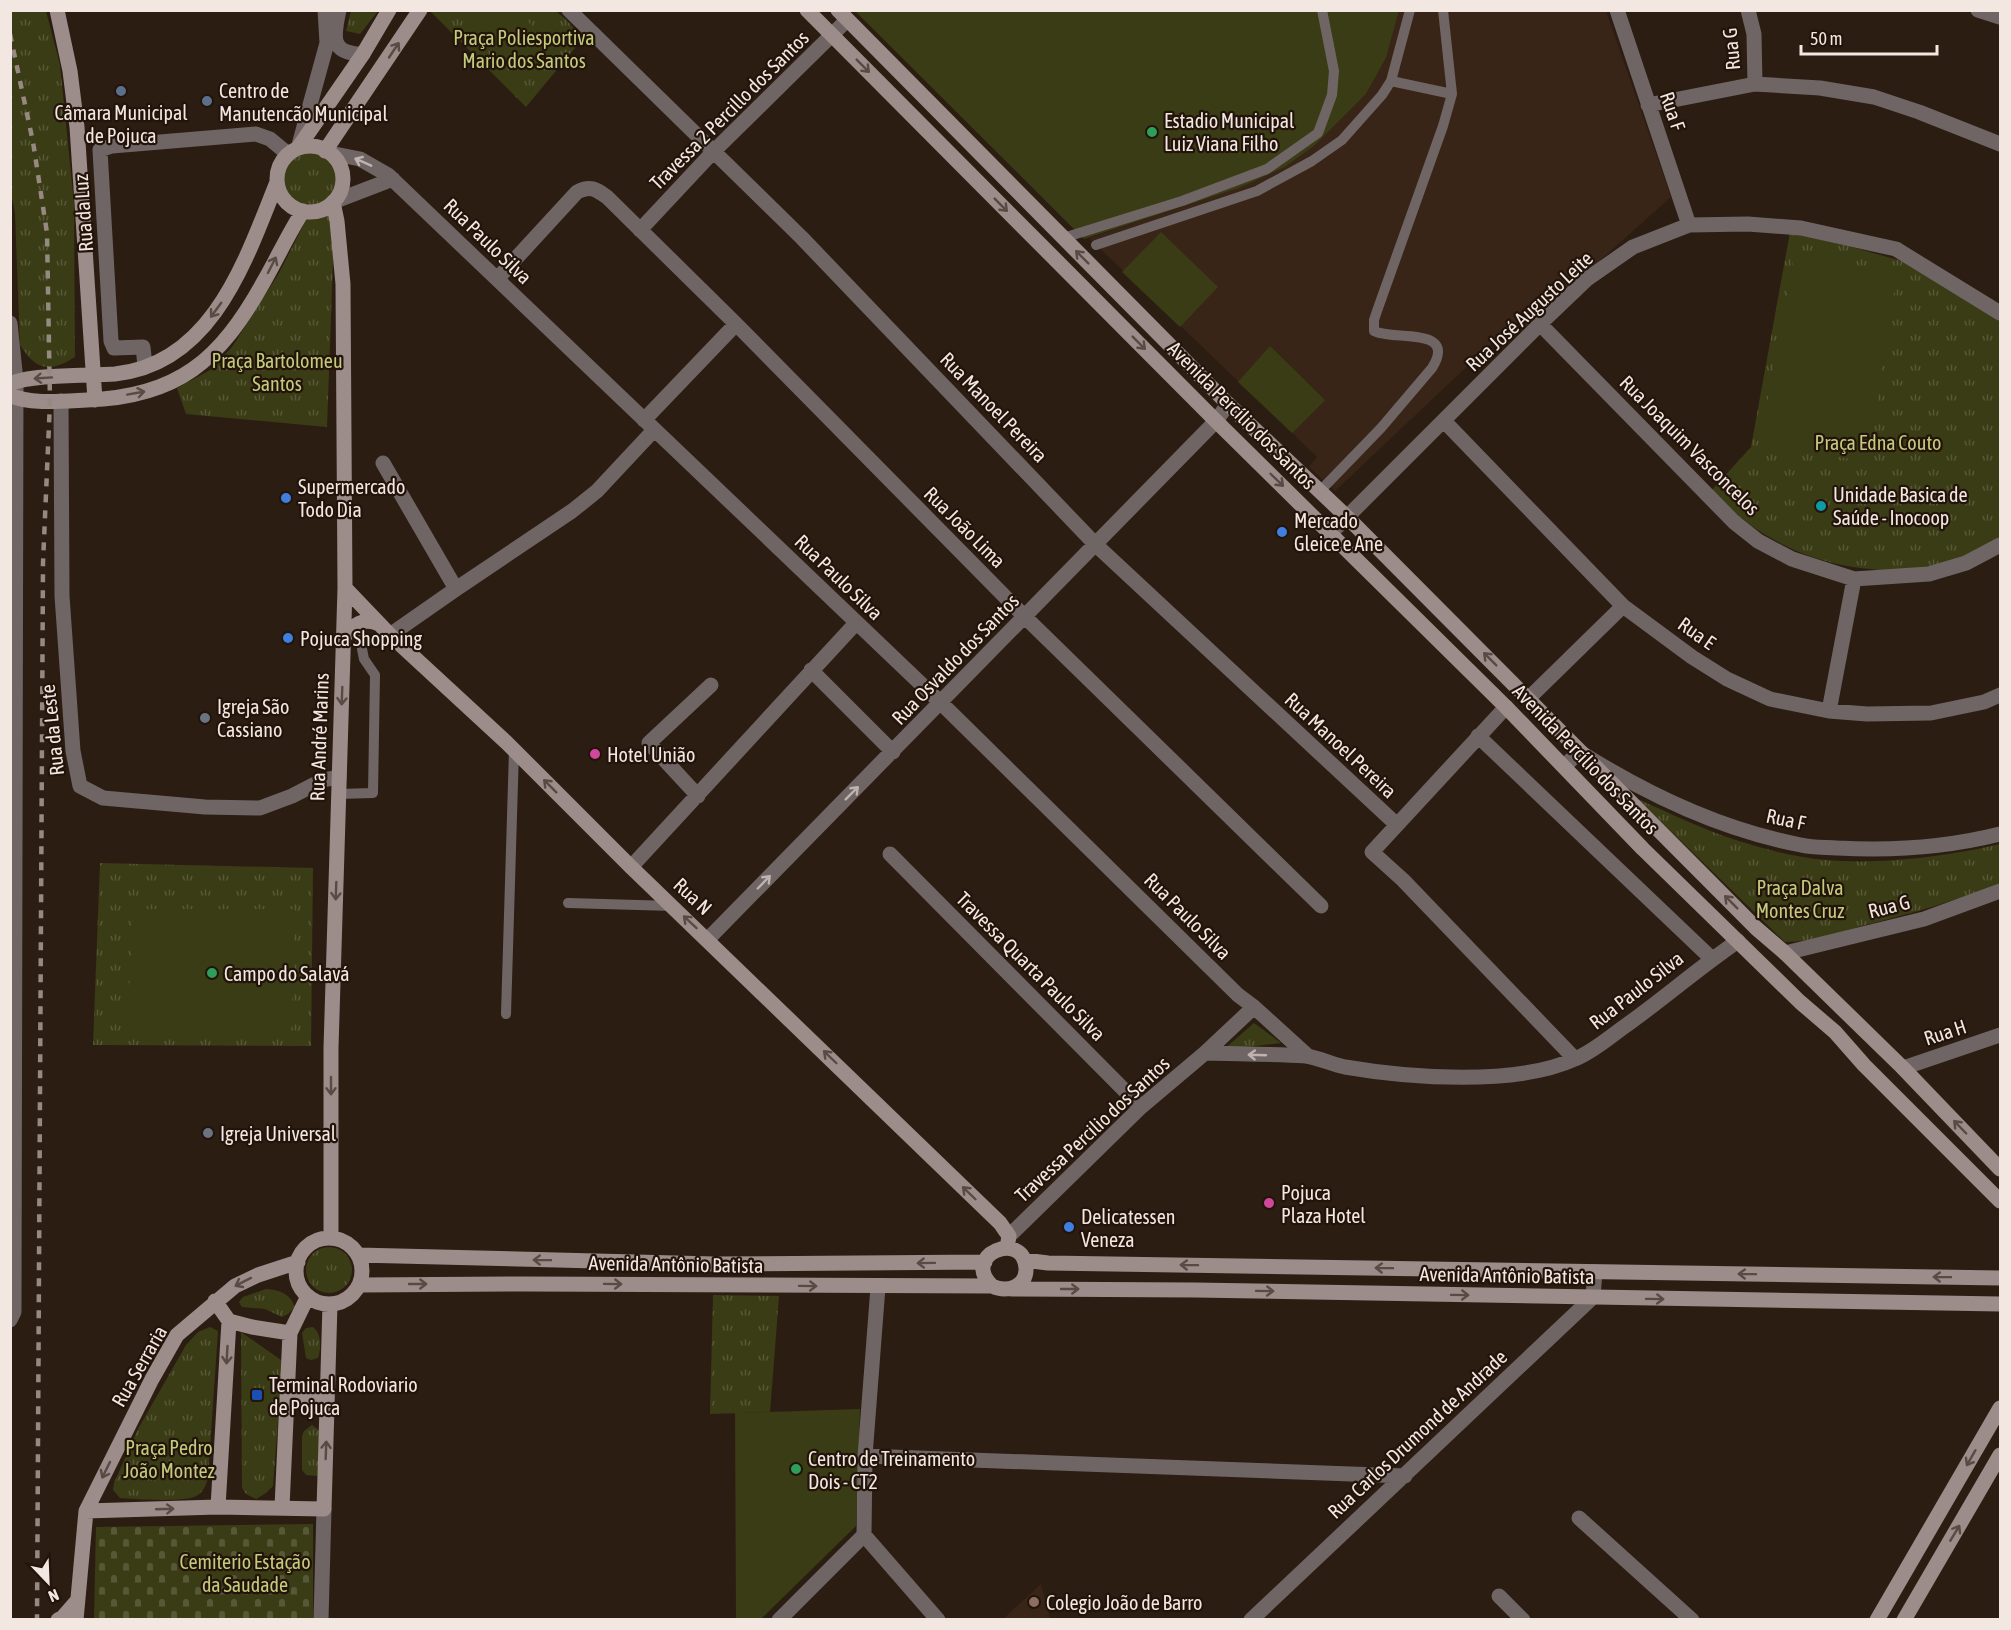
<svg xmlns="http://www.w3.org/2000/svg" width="2011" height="1630" font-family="'Asap Condensed',sans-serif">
  <defs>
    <pattern id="cemetery-stones" width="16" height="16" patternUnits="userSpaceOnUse" patternTransform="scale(1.5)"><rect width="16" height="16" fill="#3a3c15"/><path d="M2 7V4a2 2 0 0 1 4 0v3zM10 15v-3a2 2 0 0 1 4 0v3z" fill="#575837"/></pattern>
    <pattern id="park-tufts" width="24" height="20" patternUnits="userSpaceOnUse" patternTransform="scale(1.5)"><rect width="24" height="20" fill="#3a3c15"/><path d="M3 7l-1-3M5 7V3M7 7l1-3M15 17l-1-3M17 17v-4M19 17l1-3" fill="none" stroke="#575837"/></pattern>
  </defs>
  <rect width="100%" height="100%" fill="#2c1d13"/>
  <path fill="#392517" d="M1399,11h207l65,186 -169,151 -7,-8 -160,151 -26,-24 8,-10 -228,-219 150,-50 46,-21 29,-21 52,-52 20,-36z
    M1041,1584l9,35h-47z"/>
  <path fill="url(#cemetery-stones)" d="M313,1524v95h-219l2,-92z"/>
  <path fill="url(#park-tufts)" d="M432,10l124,1c10,9 23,18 23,32l-53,64 -95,-95z
    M10,11h36l14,54 14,139 1,153c-26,16 -38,14 -55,-12l-5,-132 -5,-25z
    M351,11v-1l27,1 -18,23 -14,-3z
    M309,146c18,3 36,17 33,36 0,8 -5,17 -7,24l-8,221 -141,-13 -9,-26 35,-19 20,-22 47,-74 31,-61c-44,-3 -44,-58 -1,-66z
    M1790,232l62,15 64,18 84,55v217c-23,14 -47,27 -74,33 -10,2 -22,0 -32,0 -73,0 -133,-28 -183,-79l40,-44z
    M1638,799c33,15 66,31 101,42 28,9 60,17 89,19 52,5 122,-4 172,-16v40c-45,17 -91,30 -138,42 -24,7 -51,16 -77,16z
    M100,863l213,5 -2,178 -218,-1z
    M1254,1023l27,20 -58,7z
    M306 1270a23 23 0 1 1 46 0a23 23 0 1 1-46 0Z
    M266,1289c13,1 24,4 29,18l-7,7 -6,3 -17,-8 -23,-2 -3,-5 4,-5z
    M713,1295l66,1 -9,116 -60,2z
    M210,1327l8,4 -10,147c-2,6 -4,13 -10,17 -10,8 -63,4 -78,3l-7,-8 1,-7 24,-54 48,-84 12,-13z
    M313,1327c9,7 8,21 5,31l-7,2 -5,-2 -4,-25 4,-5z
    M241,1332l40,28 1,9 -9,117 -7,7 -10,6 -10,-5 -4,-6z
    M312,1425l7,5v40l-2,6 -11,-1 -4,-5v-34l2,-5z"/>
  <path fill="#3a3c15" d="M476,11h41l38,37 -32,33 -60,-56z
    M855,11h544l-13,47 -20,36 -52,52 -29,21 -46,21 -155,51z
    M1161,232l57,55 -38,40 -58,-55z
    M1795,251l101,27 -28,184 -108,-19z
    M1270,346l55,54 -33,33 -54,-51z
    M133,909h162l-4,129h-164z
    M860,1409l-4,117 -95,93h-25l-1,-206z"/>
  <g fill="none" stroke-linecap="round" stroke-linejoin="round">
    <path stroke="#6f6564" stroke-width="10" d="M1391,81l61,13
      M1063,238l119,-37 85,-32 51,-36 14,-38 2,-24 -12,-61
      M1096,245l161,-54 55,-30 30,-21 40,-45 9,-14 19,-71
      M1320,491l61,-63 51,-60c26,-42 -39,-27 -58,-37v-11l3,-9 66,-185 9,-32 -9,-84
      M339,794l34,-1 2,-118 -11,-16 -7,-35
      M568,903l105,3
      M506,1014l8,-264"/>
    <path stroke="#6f6564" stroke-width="15" d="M339,10c-6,27 -9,44 24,44
      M569,10l233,228 294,307 300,279
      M1617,10l72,215
      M1748,10l6,24 1,50
      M1978,10l22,7
      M1648,105l107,-21 65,4 54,9 45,15 81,32
      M299,145l28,-102 -2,-33
      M330,153l30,6 28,16 553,528 297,292 16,12 54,49
      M333,202l60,-23
      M640,230l73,-78 134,-132
      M497,279l80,-87c13,-7 19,-3 30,5l129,127 289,293 296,289
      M10,323l6,58 -2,931 -4,8
      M1540,324l194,198 24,19 34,18 62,20 75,-5 37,-11 34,-18
      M145,366l-2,-19 -29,1 -3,-7 -11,-191 12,-4 144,-12 14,5 18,15
      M61,401l1,195 11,155 7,35 23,12 102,9 55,1 32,-12 31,-16 16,-3
      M644,420l92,-96
      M1444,421l179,185 69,51 35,22 43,20 59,12 38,3 64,-1 53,-11 16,-7
      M383,463l73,126
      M1331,533l209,-209 47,-45 46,-32 56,-22 59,-1 53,4 95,21 104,64
      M390,635l66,-46 116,-78 25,-20 57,-61
      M811,670l82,82
      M1529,698l94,-92
      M1506,707l-134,145 31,28 172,179
      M1829,711l25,-132
      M1478,736l233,222
      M1564,766l16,-14c68,43 142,78 221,93 12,3 25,2 37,3 54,3 110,-1 162,-14
      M698,796l-49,-53 62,-58
      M890,854l251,253
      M631,867l225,-244
      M708,939l508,-518 12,-17
      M1785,953l139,-34 76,-28
      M1205,1053c33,1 67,1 101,3 13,2 26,8 39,11 64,11 171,19 230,-8 17,-7 31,-19 46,-30 40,-28 76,-60 117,-88
      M1903,1068l97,-33
      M1009,1236l132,-129 64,-54 49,-46
      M878,1287l-13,169 -1,79 74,85
      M865,1456l540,20
      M1579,1518l113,102
      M1499,1596l24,24
      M321,1620l3,-111
      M779,1620l85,-85
      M1251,1620l342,-323 2,-25"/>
    <path stroke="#9c8c8a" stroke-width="15" d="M57,10l13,61 7,56 18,273
      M807,10l409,411 290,286 137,142 157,153 35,30 29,33 136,136
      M838,10l390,394 120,114 408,410 29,25 118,115 97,101
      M277 179a33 33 0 1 1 66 0a33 33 0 1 1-66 0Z
      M298,148l65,-94 26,-44
      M325,151l95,-141
      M10,384c21,-10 79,-8 105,-10 98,-10 131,-115 162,-192
      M10,395c19,10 56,6 77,5 91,-3 133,-40 176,-117 14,-24 25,-49 40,-72
      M345,588l45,47 117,108 124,124 369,356 9,13 -2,12
      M343,638c9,-12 20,-22 36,-14
      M331,1238v-190l14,-460 -2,-304 -6,-63 -4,-19
      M296 1271a33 33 0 1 1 66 0a33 33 0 1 1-66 0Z
      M358,1255l356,9 271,-2
      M1024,1260l24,3 952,15
      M359,1285l167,-1 466,2c15,7 35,1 34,-18 -3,-39 -66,-13 -34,18
      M1012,1289l183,1 805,14
      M215,1301l14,20 -11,186
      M229,1321l23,6 38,6
      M288,1399l39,1
      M282,1507l8,-174 18,-37
      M86,1511l132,-4 106,2 6,-205
      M58,1620l5,-3 14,-16
      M76,1620l10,-109 66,-132 25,-44 58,-49 23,-11 40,-13
      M1877,1620l123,-212
      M1904,1620l96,-165"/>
    <path stroke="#968981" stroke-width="4.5" stroke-dasharray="8 8" stroke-linecap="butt" d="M10,34l23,108 14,91 3,169 -7,161 -6,1057"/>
  </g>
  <defs><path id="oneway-shaft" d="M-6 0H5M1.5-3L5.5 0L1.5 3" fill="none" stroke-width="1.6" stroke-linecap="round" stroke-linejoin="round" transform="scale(1.5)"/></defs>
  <g stroke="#594a44">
    <use href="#oneway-shaft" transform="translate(394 50) rotate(-56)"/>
    <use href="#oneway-shaft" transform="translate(863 66) rotate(45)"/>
    <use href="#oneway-shaft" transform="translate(1001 205) rotate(45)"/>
    <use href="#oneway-shaft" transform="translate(1082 257) rotate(-135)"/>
    <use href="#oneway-shaft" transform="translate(272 265) rotate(-63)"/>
    <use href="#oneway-shaft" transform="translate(216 310) rotate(126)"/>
    <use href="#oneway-shaft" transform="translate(1139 343) rotate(45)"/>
    <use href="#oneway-shaft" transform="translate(43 378) rotate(176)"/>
    <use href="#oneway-shaft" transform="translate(136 393) rotate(-10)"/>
    <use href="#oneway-shaft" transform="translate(1277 480) rotate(44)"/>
    <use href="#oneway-shaft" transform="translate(1490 659) rotate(-135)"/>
    <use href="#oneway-shaft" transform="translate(342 696) rotate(92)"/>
    <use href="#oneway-shaft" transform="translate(550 786) rotate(-135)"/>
    <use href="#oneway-shaft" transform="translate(336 891) rotate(92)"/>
    <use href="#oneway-shaft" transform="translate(1731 902) rotate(-135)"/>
    <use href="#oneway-shaft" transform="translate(690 922) rotate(-137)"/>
    <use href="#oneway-shaft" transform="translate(830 1057) rotate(-136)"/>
    <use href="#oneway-shaft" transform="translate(331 1086) rotate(90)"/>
    <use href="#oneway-shaft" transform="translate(1960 1127) rotate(-134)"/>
    <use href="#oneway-shaft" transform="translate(969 1193) rotate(-136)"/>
    <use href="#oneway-shaft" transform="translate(542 1260) rotate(-179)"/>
    <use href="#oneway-shaft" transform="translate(926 1263) rotate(179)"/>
    <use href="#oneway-shaft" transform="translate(1189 1265) rotate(-179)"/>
    <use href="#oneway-shaft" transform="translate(1384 1268) rotate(-179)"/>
    <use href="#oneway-shaft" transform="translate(1747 1274) rotate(-179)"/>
    <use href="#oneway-shaft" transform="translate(1942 1277) rotate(-179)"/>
    <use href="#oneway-shaft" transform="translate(243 1282) rotate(153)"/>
    <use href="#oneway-shaft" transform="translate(418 1284)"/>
    <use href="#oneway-shaft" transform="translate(613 1284) rotate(1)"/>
    <use href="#oneway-shaft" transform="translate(808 1286) rotate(1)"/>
    <use href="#oneway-shaft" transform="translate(1070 1289)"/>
    <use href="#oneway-shaft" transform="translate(1265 1291) rotate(1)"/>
    <use href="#oneway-shaft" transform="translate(1460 1295) rotate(1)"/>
    <use href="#oneway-shaft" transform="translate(1655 1299) rotate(1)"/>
    <use href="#oneway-shaft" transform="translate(227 1355) rotate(93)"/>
    <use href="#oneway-shaft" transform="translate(326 1450) rotate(-88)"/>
    <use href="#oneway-shaft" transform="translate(1971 1458) rotate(120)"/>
    <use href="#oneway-shaft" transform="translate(106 1470) rotate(116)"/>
    <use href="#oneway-shaft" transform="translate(165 1509) rotate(-2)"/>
    <use href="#oneway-shaft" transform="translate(1955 1533) rotate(-59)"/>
  </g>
  <g stroke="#beb3af">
    <use href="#oneway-shaft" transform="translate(363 162) rotate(-156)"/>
    <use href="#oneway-shaft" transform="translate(852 793) rotate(-45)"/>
    <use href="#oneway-shaft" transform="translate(764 882) rotate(-46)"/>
    <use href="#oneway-shaft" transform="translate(1257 1055) rotate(-178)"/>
  </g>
  <g fill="#5c6f8a" stroke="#22140a" stroke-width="2">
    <circle cx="121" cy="91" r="6"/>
    <circle cx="207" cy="101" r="6"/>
  </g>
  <g fill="#2e9e5b" stroke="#22140a" stroke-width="2">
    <circle cx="1152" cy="132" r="6"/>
    <circle cx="212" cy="973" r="6"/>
    <circle cx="796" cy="1469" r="6"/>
  </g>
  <g fill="#3f7fe0" stroke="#22140a" stroke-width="2">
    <circle cx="286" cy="498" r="6"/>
    <circle cx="1282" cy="532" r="6"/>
    <circle cx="288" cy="638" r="6"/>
    <circle cx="1069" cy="1227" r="6"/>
  </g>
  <circle fill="#0f9aa8" stroke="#22140a" stroke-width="2" cx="1821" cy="506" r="6"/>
  <g fill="#6b7280" stroke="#22140a" stroke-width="2">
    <circle cx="205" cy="718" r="6"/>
    <circle cx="208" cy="1133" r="6"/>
  </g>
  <g fill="#d1479c" stroke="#22140a" stroke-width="2">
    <circle cx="595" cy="754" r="6"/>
    <circle cx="1269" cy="1203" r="6"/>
  </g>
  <rect fill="#1a4fb4" stroke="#22140a" stroke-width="2" x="251" y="1389" width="12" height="12" rx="3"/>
  <circle fill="#8d6e63" stroke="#22140a" stroke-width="2" cx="1034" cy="1602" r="6"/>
  <g text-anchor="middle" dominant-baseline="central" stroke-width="4.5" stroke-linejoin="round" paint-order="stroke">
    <g font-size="20" fill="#c4cb7c" stroke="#22140a">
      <text x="524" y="37">Praça Poliesportiva<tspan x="524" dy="23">Mario dos Santos</tspan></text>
      <text x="277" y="360">Praça Bartolomeu<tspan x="277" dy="23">Santos</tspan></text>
      <text x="1878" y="442">Praça Edna Couto</text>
      <text x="1800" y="887">Praça Dalva<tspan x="1800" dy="23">Montes Cruz</tspan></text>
      <text x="169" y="1447">Praça Pedro<tspan x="169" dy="23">João Montez</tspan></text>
      <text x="245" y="1561">Cemiterio Estação<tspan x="245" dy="23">da Saudade</tspan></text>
    </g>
    <g font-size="20" fill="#f2e7e1" stroke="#22140a">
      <text transform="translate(1731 49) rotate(-95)">Rua G</text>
      <text transform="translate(729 110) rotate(-45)">Travessa 2 Percillo dos Santos</text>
      <text transform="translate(1673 111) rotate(71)">Rua F</text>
      <text transform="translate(83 213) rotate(-94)">Rua da Luz</text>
      <text transform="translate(488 241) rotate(44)">Rua Paulo Silva</text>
      <text transform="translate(1529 311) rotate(-43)">Rua José Augusto Leite</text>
      <text transform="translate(994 407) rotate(46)">Rua Manoel Pereira</text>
      <text transform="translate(1242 415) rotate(45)">Avenida Percílio dos Santos</text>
      <text transform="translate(1690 445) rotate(45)">Rua Joaquim Vasconcelos</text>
      <text transform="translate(965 527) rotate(45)">Rua João Lima</text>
      <text transform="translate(839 577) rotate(44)">Rua Paulo Silva</text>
      <text transform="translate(1697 633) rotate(35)">Rua E</text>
      <text transform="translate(955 659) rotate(-46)">Rua Osvaldo dos Santos</text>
      <text transform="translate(52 730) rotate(-96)">Rua da Leste</text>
      <text transform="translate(319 737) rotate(-88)">Rua André Marins</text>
      <text transform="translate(1341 745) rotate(43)">Rua Manoel Pereira</text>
      <text transform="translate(1586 759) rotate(46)">Avenida Percílio dos Santos</text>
      <text transform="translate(1786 819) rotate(12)">Rua F</text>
      <text transform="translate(693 896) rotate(43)">Rua N</text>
      <text transform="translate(1889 906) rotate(-14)">Rua G</text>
      <text transform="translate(1188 916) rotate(45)">Rua Paulo Silva</text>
      <text transform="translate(1031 966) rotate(45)">Travessa Quarta Paulo Silva</text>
      <text transform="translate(1636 990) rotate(-38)">Rua Paulo Silva</text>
      <text transform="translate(1945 1032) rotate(-18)">Rua H</text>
      <text transform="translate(1092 1129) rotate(-43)">Travessa Percilio dos Santos</text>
      <text transform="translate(676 1264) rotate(1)">Avenida Antônio Batista</text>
      <text transform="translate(1507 1275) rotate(1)">Avenida Antônio Batista</text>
      <text transform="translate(139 1366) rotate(-60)">Rua Serraria</text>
      <text transform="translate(1417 1434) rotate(-43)">Rua Carlos Drumond de Andrade</text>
    </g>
    <g font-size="20" fill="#f2e7e1" stroke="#22140a" text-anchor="start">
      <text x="219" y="90">Centro de<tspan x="219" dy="23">Manutencão Municipal</tspan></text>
      <text x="121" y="112" text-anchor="middle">Câmara Municipal<tspan x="121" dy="23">de Pojuca</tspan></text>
      <text x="1164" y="120">Estadio Municipal<tspan x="1164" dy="23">Luiz Viana Filho</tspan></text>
      <text x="298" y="486">Supermercado<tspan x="298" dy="23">Todo Dia</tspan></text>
      <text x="1833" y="494">Unidade Basica de<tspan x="1833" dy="23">Saúde - Inocoop</tspan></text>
      <text x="1294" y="520">Mercado<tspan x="1294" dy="23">Gleice e Ane</tspan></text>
      <text x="300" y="638">Pojuca Shopping</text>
      <text x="217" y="706">Igreja São<tspan x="217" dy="23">Cassiano</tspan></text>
      <text x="607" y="754">Hotel União</text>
      <text x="224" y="973">Campo do Salavá</text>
      <text x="220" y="1133">Igreja Universal</text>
      <text x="1281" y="1192">Pojuca<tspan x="1281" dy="23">Plaza Hotel</tspan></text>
      <text x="1081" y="1216">Delicatessen<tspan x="1081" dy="23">Veneza</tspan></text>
      <text x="269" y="1384">Terminal Rodoviario<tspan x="269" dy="23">de Pojuca</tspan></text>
      <text x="808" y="1458">Centro de Treinamento<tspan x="808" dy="23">Dois - CT2</tspan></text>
      <text x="1046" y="1602">Colegio João de Barro</text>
    </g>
  </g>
  <rect width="2011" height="1630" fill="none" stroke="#f2e7e1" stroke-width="24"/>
  <g transform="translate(48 1582) rotate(157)" stroke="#22140a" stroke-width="4.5" paint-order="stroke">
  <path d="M0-4.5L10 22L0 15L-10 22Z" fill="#f2e7e1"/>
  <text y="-9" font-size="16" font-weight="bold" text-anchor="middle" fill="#f2e7e1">N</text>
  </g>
  <path d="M1801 45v9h136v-9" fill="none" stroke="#f2e7e1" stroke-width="3"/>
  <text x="1810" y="45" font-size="18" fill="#f2e7e1" stroke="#22140a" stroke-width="4.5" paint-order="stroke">50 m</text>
</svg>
